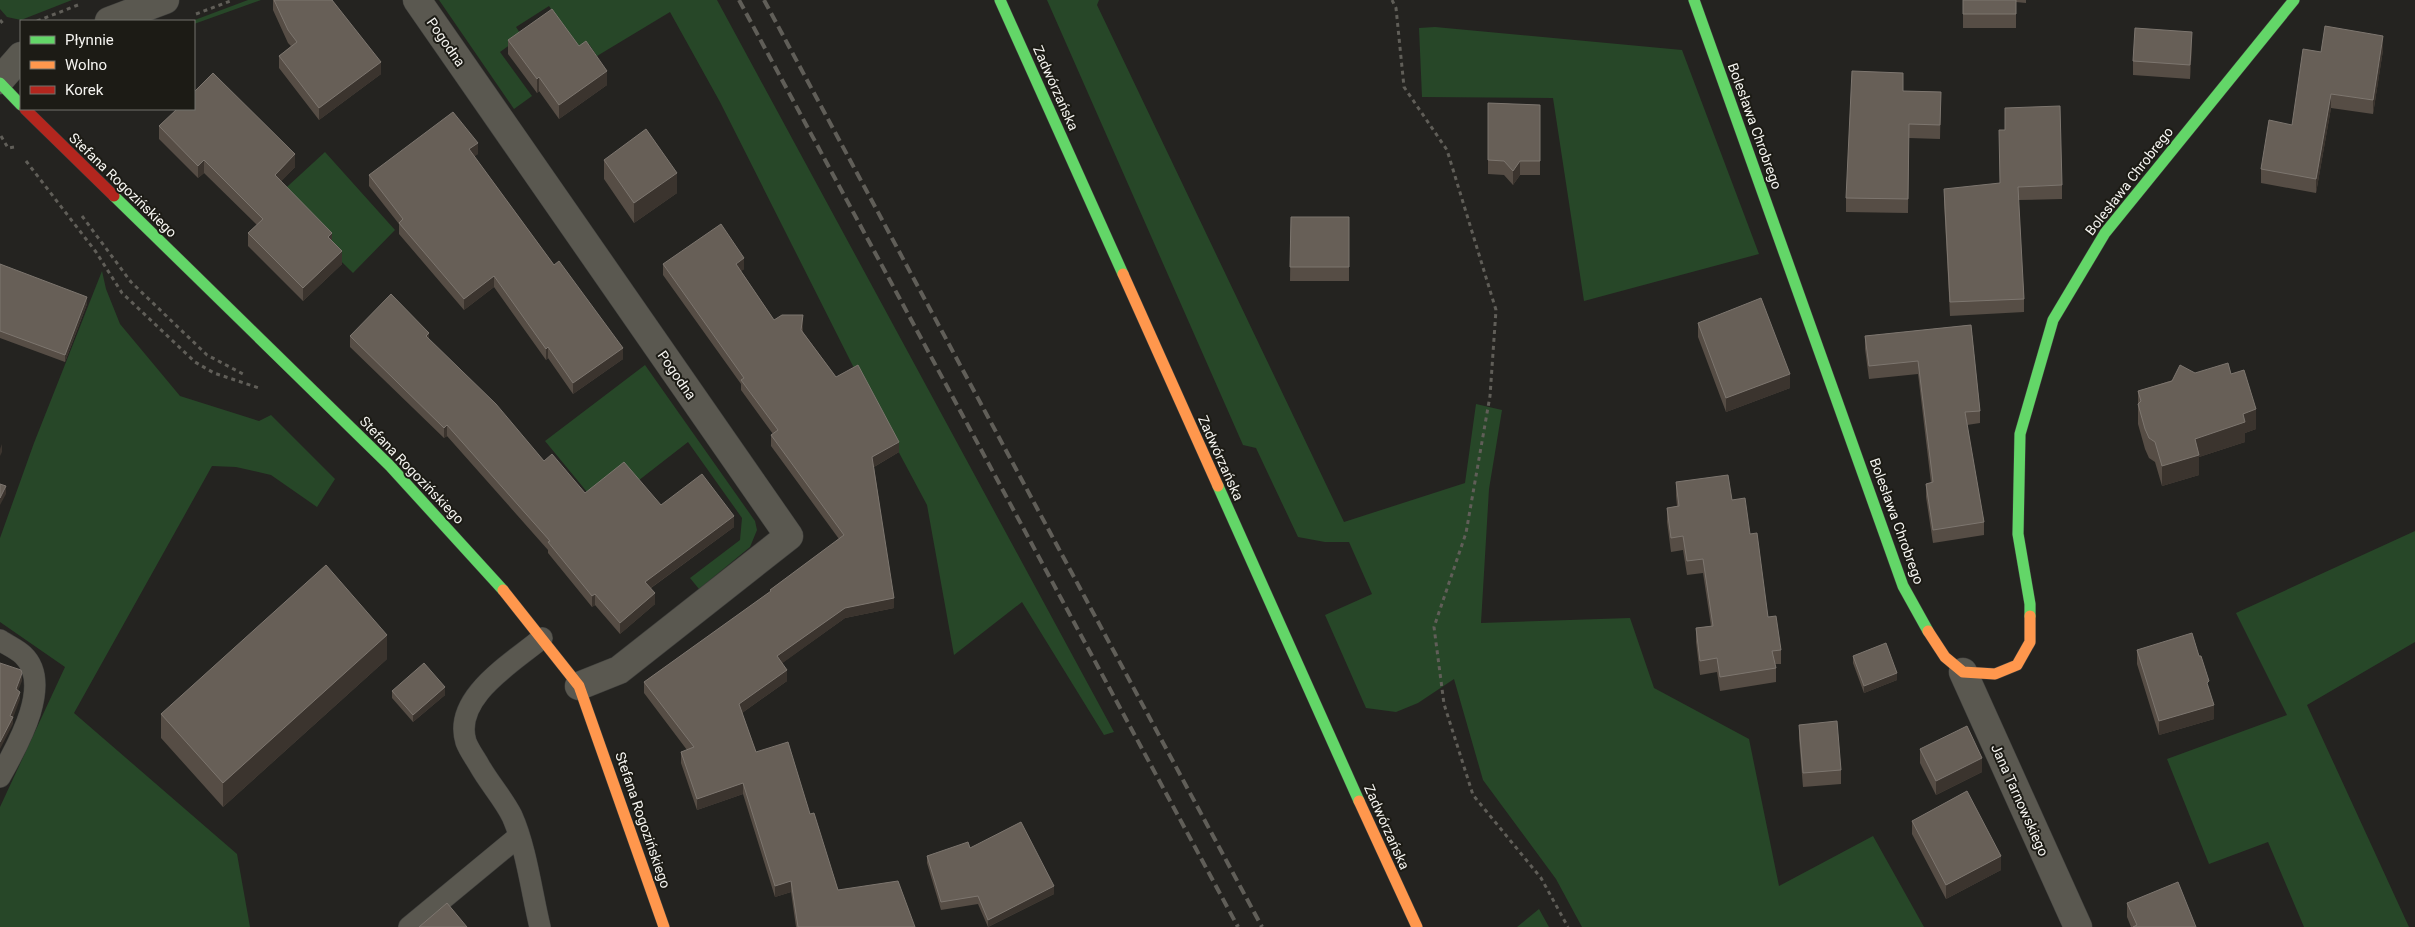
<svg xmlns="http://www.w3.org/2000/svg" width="2415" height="927" font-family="Roboto,sans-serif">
  <rect width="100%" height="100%" fill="#242320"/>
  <path fill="#274728" d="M0,0h72l-51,20 -14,-3 -7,-8z
    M248,0h13l-67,24 -2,-3z
    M439,0h278l397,732 -10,3 -82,-133 -68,53 -27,-150 -69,-129 -138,-274 -50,-90 -73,44 -8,-12 -10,6 -30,-44 -33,21 6,9 -22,16 32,44 -18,13z
    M1047,0h52l-2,5 247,517 121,-39 11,-79 26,6 -13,79 -8,134 149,-5 24,70 95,51 30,147 94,-50 51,91h-342l-26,-48 -73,-99 -29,-101 -36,24 -22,9 -30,-4 -41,-93 47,-21 -23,-52h-24l-27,-5 -42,-89 -13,-3z
    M1435,27l247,23 77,204 -175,47 -31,-203 -131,-1 -3,-69z
    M325,152l70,78 -42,43 -77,-76z
    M102,271l4,18 14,35 60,72 79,25 12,-6 64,64 -18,28 -46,-32 -35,-8 -24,-1 -138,247 163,141 13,73h-250v-120l65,-140 -65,-45v-84l34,-95z
    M645,365l110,156 2,9 -7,17 -51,42 -9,-11 50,-38 2,-22 -54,-76 -54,42 -42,14 -47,-57z
    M2415,531v111l-108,63 102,222h-105l-36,-85 -59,22 -42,-105 120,-44 -51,-102z
    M1539,909l10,18h-32z"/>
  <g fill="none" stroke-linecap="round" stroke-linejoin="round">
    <defs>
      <path id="lane" d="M0,640c7,5 17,9 23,15 31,29 -7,93 -23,122
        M409,927l110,-91
        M540,927c-8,-33 -14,-80 -28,-111 -9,-18 -23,-33 -33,-51 -4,-7 -10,-15 -13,-23 -14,-45 48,-80 76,-104"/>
      <path id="street" d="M417,0l372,536 -170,134 -40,16
        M109,21l56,-21
        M0,80l21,-24
        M1963,672l115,255"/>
      <path id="fast" d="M1000,0l123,274
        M1694,0l209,586 25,45
        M0,83l21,22
        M114,196l276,270 113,124
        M1218,486l141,315
        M2030,616v-12l-12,-70 2,-100 33,-114 52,-87 189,-233"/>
      <path id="slow" d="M1123,274l95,212
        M503,590l76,96 85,241
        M1928,631l17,26 18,15 32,2 22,-9 13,-23v-26
        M1359,801l58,126"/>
      <path id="jam" d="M25,109l89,87"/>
    </defs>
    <use href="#lane" stroke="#40403e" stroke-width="22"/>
    <use href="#street" stroke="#40403e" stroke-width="29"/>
    <use href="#fast" stroke="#40403e" stroke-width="12"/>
    <use href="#slow" stroke="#40403e" stroke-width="12"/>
    <use href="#jam" stroke="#40403e" stroke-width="12"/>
    <path stroke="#605e58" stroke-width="3" stroke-dasharray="4 4" stroke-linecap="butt" d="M1392,0l4,8 8,79 43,63 49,160 -6,86 -24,137 -32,94 10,77 29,91 68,83 27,49
      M196,14l37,-14
      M0,20l5,6
      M37,21l41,-16
      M1,136l7,12 6,-1
      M26,161l70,91 26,41 73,69 19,11 45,15
      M82,216l49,66 76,73 38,20"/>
    <use href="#lane" stroke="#5a5850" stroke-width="21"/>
    <use href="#street" stroke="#5a5850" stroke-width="28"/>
    <use href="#fast" stroke="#63d668" stroke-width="11"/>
    <use href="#slow" stroke="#ff974d" stroke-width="11"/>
    <use href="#jam" stroke="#b3261e" stroke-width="11"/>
    <path stroke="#605e58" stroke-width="4" stroke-dasharray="10 5" stroke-linecap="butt" d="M739,0l499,927
      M764,0l498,927"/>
  </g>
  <path fill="#564d45" d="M273,0h59l49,74 -62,46 -40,-52v-12l12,-10 -3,-3 -15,-33z
    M1963,0h63v3l-10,-1v26h-53z
    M508,40l99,45 -48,34 -20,-28 -2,2 -29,-39z
    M2192,46l-2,33 -57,-4v-14z
    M2383,50l-10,64 -42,-6 -15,85 -55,-10v-14l31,-44 29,-73z
    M1903,91l38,1 -1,47 -31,-1 -1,75 -62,-1v-14z
    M1488,103l52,2v70h-20l-7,10 -9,-10 -16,-1z
    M159,126l136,41 -14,14 51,60 10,23 -39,37 -55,-55v-13l9,-8 -53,-52 -6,5 -39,-39z
    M478,154l-4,2 149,203 -50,35 -25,-36 -2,2 -52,-73 -30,23 -65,-76v-10l-30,-38v-11z
    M604,160l73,33 -43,30 -30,-44z
    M2062,185v14l-44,1 6,99v13l-74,4 -6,-114v-13z
    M1291,217h58v64h-59z
    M0,264l87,40 -22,58 -65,-24z
    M663,264l81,5 -3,2 33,49 29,6v6l33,45 63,75 -25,15 20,141 -49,10 -63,45 5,18 -45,32 14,39 54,62 28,76 77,37h-119l-5,-35 -16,5 -32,-103 -46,16 -16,-47v-11l6,-2 -43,-57v-11l126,-90v-2l69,-51 -68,-93v-11l2,-1 -32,-44v-6l-78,-109z
    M1698,323l92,65 -64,24 -28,-75z
    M1971,325l9,86v12l-13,2 17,97v13l-51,8 -7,-46v-13l5,-1 -13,-109 -49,5 -4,-30v-13z
    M350,336l79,4 115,121 41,32 76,12 73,22 -83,61 4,16 -35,30 -25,-29 -3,2 -44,-54v-3l-101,-114 -3,2 -94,-91z
    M2195,373l36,1 25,55 -11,4v9l-46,15v18l-37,11 -7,-24 -6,-4 -4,-9 -7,-25v-33z
    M1676,482l56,18 18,34 18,83 13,33v14h-6l1,4v14l-56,9 -3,-19 -17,3 -4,-33v-14l15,-2 -8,-53 -16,2 -4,-25 -12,2 -4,-30v-14l10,-2 -1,-10z
    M2137,650l72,38 5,31 -55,16 -22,-71z
    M1853,656l44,24 -33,13 -11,-30z
    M387,659l-164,148 -62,-69v-24z
    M392,691l53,4 -32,27 -21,-24z
    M1799,725l42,45v14l-38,3 -4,-48z
    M1920,749l62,23 -46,23 -16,-32z
    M1912,821l89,49 -55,29 -34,-65z
    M927,856l127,38 -66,33 -10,-23 -37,6 -14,-47z
    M2127,903l69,24h-65l-4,-10z"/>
  <path fill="#3b342e" d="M2192,32v14l-2,33v-14z
    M2383,36v14l-10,64v-14z
    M381,62v12l-62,46v-12z
    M607,71v14l-48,34v-14z
    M539,77v14l-2,2v-14z
    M2331,94v14l-15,85v-14z
    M478,143v11l-9,6v-11z
    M295,154v13l-20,21v-13z
    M204,160v13l-6,5v-12z
    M1520,161v14l-7,10v-14z
    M677,173v20l-43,30v-20z
    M332,233v12l-4,-8z
    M342,251v13l-39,37v-13z
    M744,258v11l-8,6v-11z
    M494,276v11l-30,23v-11z
    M87,297v7l-22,58v-7z
    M803,315v11l-2,15v-11z
    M429,333v10l-3,-7z
    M548,347v11l-2,2v-11z
    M623,348v11l-50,35v-11z
    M1790,374v14l-64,24v-14z
    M2256,409v20l-11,4v9l-46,15v18l-37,11v-20l33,-27 48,-25z
    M447,425v11l-3,2v-10z
    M899,442v10l-27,16v-11z
    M2,444v8l-2,4v-7z
    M6,486v8l-6,11v-7z
    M734,516v11l-89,65v-10z
    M655,593v11l-35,30v-11z
    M595,594v11l-3,2v-11z
    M894,598v10l-49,10 -68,49v-11l68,-48z
    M387,635v24l-164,148v-24z
    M787,670v11l-48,34v-11z
    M22,673v8l-6,15v-7z
    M1897,673v7l-33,13v-7z
    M445,687v8l-32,27v-7z
    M20,692v7l-7,19v6l-13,25v-7z
    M2214,705v14l-55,16v-14z
    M1982,758v14l-46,23v-14z
    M743,783v11l-46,16v-11z
    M2001,856v14l-55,29v-14z
    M791,881v11l-16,5v-11z
    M1054,886v8l-66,33v-7z"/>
  <path fill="#675f57" stroke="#7d766f" d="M274,0h58l49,62 -62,46 -40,-52 18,-14 -9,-12z
    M1963,0h53v14h-53z
    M552,9l27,37 7,-5 21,30 -48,34 -20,-28 -2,2 -29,-39z
    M2325,26l58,10 -10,64 -42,-6 -15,85 -55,-10 8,-49 23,5 11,-76 18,3z
    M2135,28l57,4 -2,33 -57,-4z
    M1852,71l51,2v18l38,1 -1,33 -31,-1 -1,75 -62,-1z
    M213,73l82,81 -20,21 57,58 -4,4 14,14 -39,37 -55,-55 15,-14 -59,-59 -6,6 -39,-40 18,-17h17v-17z
    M1488,103l52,2v56h-20l-7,10 -9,-10 -16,-1z
    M2060,106l2,79 -44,2 6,112 -74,3 -6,-113 56,-6 -1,-53h6v-22z
    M453,112l25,31 -9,6 85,116 5,-4 64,87 -50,35 -25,-36 -2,2 -52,-73 -30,23 -65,-76 4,-4 -34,-44z
    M646,129l31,44 -43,30 -30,-43z
    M1291,217h58v50h-59z
    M721,224l23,34 -8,6 38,56 8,-5h21l-2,15 35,47 22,-12 41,77 -27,15 22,141 -49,10 -68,48 10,14 -48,34 17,48 32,-10 22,72 4,-1 24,77 60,-9 17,46h-117l-7,-46 -16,5 -32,-103 -46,16 -16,-47 13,-5 -50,-65 127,-91 -1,-1 74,-55 -73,-100 7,-5 -37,-50 3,-2 -81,-114z
    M0,264l87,33 -22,58 -65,-24z
    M391,294l38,39 -3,3 70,68 48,57 8,-7 33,39 39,-31 37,43 41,-31 32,42 -89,66 10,11 -35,30 -25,-29 -3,2 -44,-54 2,-1 -103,-116 -3,3 -94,-92z
    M1761,298l29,76 -64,24 -28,-75z
    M1971,325l9,86 -15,1 19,110 -51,8 -7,-46 7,-2 -15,-121 -49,5 -4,-30z
    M2228,363l3,11 13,-4 12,39 -13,5 2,8 -50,17 4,16 -37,11 -7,-24 -6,-4 -4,-9 -7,-25 3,-3 -3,-10 34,-10 8,-16 15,8z
    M1728,475l4,25 13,-2 5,36 7,-1 11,84 8,-1 5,34 -9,1 4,17 -56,9 -3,-19 -17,3 -4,-33 17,-2 -10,-67 -16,2 -4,-25 -12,2 -4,-30 12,-2 -3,-24z
    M0,484l6,2 -6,12z
    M326,565l61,70 -164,148 -62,-69z
    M2192,633l7,23h2l8,25 -2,2 7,22 -55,16 -22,-71z
    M1886,643l11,30 -33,13 -11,-30z
    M0,663l21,7 1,3 -6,16 4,3 -10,24 3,1 -13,25z
    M424,663l21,24 -32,28 -21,-24z
    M1837,721l4,49 -38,3 -4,-48z
    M1967,726l15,32 -46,23 -16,-32z
    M1967,791l34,65 -55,29 -34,-64z
    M1021,822l33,64 -66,34 -10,-24 -37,6 -14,-46 41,-14 2,6z
    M2178,882l18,45h-63l4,-2 -10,-22z
    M447,903l20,24h-48z"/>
  <g text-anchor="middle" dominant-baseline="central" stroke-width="4" stroke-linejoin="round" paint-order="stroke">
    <g font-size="14" fill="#f5f4f0" stroke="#1c1b15">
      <text transform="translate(446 42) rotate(55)">Pogodna</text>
      <text transform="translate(1056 88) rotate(66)">Zadwórzańska</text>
      <text transform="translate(1755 126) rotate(70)">Bolesława Chrobrego</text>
      <text transform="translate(2129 181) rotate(-52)">Bolesława Chrobrego</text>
      <text transform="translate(123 185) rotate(44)">Stefana Rogozińskiego</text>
      <text transform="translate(677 375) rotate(55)">Pogodna</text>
      <text transform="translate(1221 458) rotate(66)">Zadwórzańska</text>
      <text transform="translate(412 470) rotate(46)">Stefana Rogozińskiego</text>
      <text transform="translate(1897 521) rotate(70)">Bolesława Chrobrego</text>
      <text transform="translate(2020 800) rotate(66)">Jana Tarnowskiego</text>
      <text transform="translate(643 820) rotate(71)">Stefana Rogozińskiego</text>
      <text transform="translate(1387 827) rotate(66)">Zadwórzańska</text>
    </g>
  </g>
  <rect x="20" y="20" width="175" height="90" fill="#1c1b15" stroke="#73726d"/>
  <rect x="30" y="36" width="25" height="8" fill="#63d668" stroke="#73726d"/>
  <text x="65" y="45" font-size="15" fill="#f5f4f0">Płynnie</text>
  <rect x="30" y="61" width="25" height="8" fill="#ff974d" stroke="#73726d"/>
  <text x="65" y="70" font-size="15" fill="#f5f4f0">Wolno</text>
  <rect x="30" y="86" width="25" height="8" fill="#b3261e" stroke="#73726d"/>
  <text x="65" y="95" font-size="15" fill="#f5f4f0">Korek</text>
</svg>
